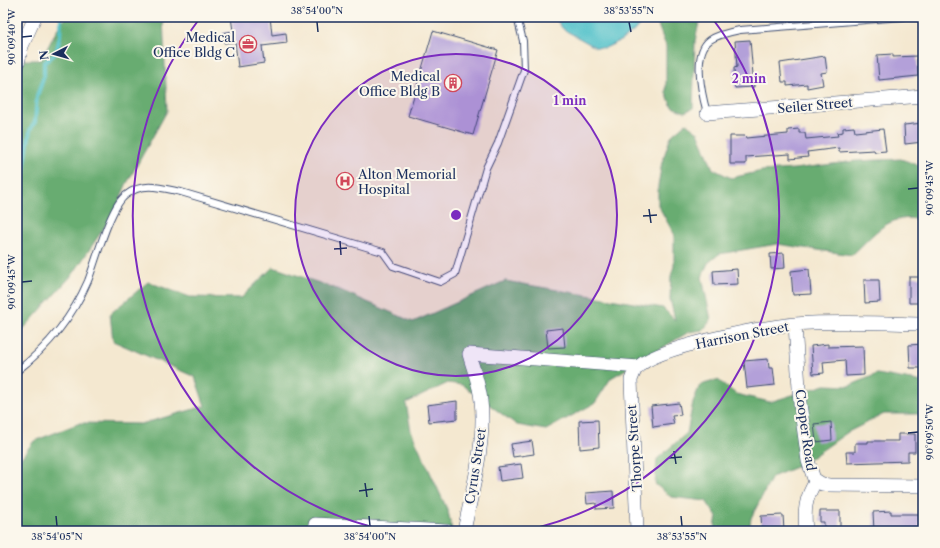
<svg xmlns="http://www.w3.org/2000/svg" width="940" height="548" font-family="'Libre Caslon Text',serif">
  <rect width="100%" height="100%" fill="#fbf7ec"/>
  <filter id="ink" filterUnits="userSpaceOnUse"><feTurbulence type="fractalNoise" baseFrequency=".025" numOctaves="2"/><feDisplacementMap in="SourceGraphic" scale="8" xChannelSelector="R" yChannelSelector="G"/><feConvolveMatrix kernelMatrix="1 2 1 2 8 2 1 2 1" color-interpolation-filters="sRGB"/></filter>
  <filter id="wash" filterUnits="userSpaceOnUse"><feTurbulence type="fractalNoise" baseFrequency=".012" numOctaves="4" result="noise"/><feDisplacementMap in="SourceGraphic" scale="16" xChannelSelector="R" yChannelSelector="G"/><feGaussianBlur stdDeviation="0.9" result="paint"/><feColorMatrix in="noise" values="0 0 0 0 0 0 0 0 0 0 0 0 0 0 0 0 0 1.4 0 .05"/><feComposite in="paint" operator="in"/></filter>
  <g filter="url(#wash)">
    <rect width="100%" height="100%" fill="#f4e8d0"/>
    <path fill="#68ac71" stroke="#426e68" d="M67,17h96l4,94 -41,74 -12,28 -41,61 -56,62v-276h24l19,-36z
      M657,17l43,1 -5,23 -2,67 -8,4 -13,-5 -6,-14v-47l-8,-21z
      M686,123l12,9 15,37 18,9 31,-7 32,-2 62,-8 45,-2 22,8v53c-35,-8 -48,14 -71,35l-75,-11 -58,10 -11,9 -6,14 9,43 -8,10 -14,2 -78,46 -16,25 -49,27 -29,-5 -55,-40 -14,-2 -42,20 5,28 37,80 4,20h-435v-68l17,-22 46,-18 61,1 64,-18 -10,-29 -82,-36 -3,-27 38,-32 42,15 51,1 32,-31 67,23 73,32 92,-41 158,27 12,12 -5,-21 1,-23 3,-10v-32l-16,-29v-19l4,-24 9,-26z
      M877,374l46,8v32h-39l-36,18 -47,33 -29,12 -21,41 -2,13h-35l3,-14 -11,-16 -35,-4 -16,-13 2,-25 30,-26 6,-31 7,-17 18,-5 18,14 34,8 55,-17 24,1z"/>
    <path fill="#54c2cb" stroke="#387894" d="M554,17h92l-13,15 -13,9 -15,7 -10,-1 -32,-18z"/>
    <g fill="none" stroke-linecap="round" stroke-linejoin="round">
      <path stroke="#54c2cb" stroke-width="4" d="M17,191l5,-8 8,-53 5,-8 2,-26 7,-20v-13l12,-10 4,-17 1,-19"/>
    </g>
    <g id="blocks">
      <path fill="#b3a0d9" d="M231,17h39l2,18 14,-2 1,10 -25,3 2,17 -26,4 -3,-25 -11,1 -2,-10 11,-2z
        M433,31l65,19 -25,85 -65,-19z
        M750,40l4,47 -19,1 -1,-20 3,-1 -2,-26z
        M893,54v3l24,-1 1,20 -39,4 -2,-25z
        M825,56l2,16 -6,1 2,12 -16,3v-4l-20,2v-4h-5l-2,-19z
        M923,123v19l-18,2 -1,-19z
        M854,127l1,5 28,-3 3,22 -11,1 -1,-2 -35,2v-4l-32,4 1,5 -18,2v-5l-44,3v7h-16v-28h15l1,2 42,-4v-4l11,-1v4h6l1,6 32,-3 -1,-3 6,-1v-4z
        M784,253l1,15 -14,1 -1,-15z
        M737,269l1,15 -24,1 -1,-14z
        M809,269l2,25 -18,1 -2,-24z
        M909,277h14v26h-14z
        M864,280h15l1,22 -15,1z
        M563,328l2,19 -17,1 -2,-18z
        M828,344v3l35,-1 1,29 -18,1 -1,-16 -22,2 1,11 -11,1 -2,-28z
        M923,344v24h-13l-1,-23z
        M768,359l1,9h4l2,17 -28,3 -3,-27z
        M457,401v18l-28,3 -2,-17z
        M679,403l2,12 -9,1 2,8 -21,3 -2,-21z
        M598,420l1,27 -19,2 -1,-28z
        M831,422l1,18 -16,2 -2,-18z
        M898,434h17v18h-7v9l-61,2 -1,-11h9v-9h13v-2h30z
        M532,441l2,13 -21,3 -2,-13z
        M521,464l2,14 -23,3 -2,-14z
        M613,491l1,17 -18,1v-6l-9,1 -1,-11z
        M820,511h20v20h-11v-3h-5v-6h-4z
        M891,511v3h29l-1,17h-45l-1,-19z
        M783,515l1,16h-22l-1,-15z"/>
    </g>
  </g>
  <g filter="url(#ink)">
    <use href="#blocks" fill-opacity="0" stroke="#3c4b6f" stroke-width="1"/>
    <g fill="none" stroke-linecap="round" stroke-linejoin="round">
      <defs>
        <path id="service" d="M707,113c-5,-18 -15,-60 3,-73 9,-6 20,-8 30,-10l163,-13
          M17,371c31,-24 55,-53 71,-90 8,-20 22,-75 38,-86 17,-14 36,-7 55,-3l202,60 10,14 47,16 15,-8 31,-106 12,-25 26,-73 -1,-29 -6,-24"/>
        <path id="minor" d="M17,67l5,-21 13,-29
          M707,113l216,-17
          M795,324l5,80 8,57 6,18 8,5 7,1 94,1
          M315,524l132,7
          M464,531c8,-40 22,-89 17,-130 -1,-16 -8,-32 -12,-47l170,13
          M637,531l-6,-151c1,-3 3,-8 5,-11 17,-22 129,-42 159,-45 43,-3 86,-1 128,0
          M806,531c-2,-20 -1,-33 10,-50"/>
      </defs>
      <use href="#service" stroke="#3c4b6f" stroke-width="8"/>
      <use href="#minor" stroke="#3c4b6f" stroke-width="14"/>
      <use href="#service" stroke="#fff" stroke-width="6"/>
      <use href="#minor" stroke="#fff" stroke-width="13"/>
    </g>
  </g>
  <path fill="none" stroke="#1b2f5e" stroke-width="1.5" d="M317,22l1,10M629,22l2,10M22,37l10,-1M908,189l10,-1M649,209l2,14M643,216l14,-1M340,241l1,14M334,249l13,-1M22,282l10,-1M908,433l10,-1M674,451l2,13M668,458l14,-1M365,483l2,14M359,491l14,-2M56,516l1,10M369,516l1,10M681,516l1,10"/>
  <circle cx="456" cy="215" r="161" fill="#7b2cbf" fill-opacity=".12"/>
  <g fill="none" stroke="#7b2cbf" stroke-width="2">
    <circle cx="456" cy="215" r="161"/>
    <path d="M389 531A323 323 0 0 1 200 18M712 18A323 323 0 0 1 523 531"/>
  </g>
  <defs>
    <symbol id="office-ring" viewBox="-11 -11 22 22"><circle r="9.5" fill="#fbf7ec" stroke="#d1495b" stroke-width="1.5"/><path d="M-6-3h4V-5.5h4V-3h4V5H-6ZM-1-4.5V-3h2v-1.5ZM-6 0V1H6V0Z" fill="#d1495b"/></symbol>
    <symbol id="building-ring" viewBox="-11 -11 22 22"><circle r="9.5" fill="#fbf7ec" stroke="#d1495b" stroke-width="1.5"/><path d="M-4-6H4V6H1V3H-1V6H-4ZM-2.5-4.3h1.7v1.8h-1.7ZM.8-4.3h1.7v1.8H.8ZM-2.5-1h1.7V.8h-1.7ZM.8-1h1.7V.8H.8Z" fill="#d1495b"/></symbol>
    <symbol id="hospital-ring" viewBox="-11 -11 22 22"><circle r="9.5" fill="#fbf7ec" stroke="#d1495b" stroke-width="1.5"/><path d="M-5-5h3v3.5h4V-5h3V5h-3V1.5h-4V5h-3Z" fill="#d1495b"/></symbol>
  </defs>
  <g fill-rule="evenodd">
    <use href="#office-ring" x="238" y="34" width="20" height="20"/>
    <use href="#building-ring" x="443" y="73" width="20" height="20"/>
    <use href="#hospital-ring" x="335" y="171" width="20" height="20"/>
  </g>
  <g text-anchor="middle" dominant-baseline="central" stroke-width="4" stroke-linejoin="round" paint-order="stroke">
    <g font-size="13" fill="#1b2f5e" stroke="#fbf7ec" text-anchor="end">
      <text x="235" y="37">Medical<tspan x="235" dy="15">Office Bldg C</tspan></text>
      <text x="440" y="76">Medical<tspan x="440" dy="15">Office Bldg B</tspan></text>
      <text x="358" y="174" text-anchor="start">Alton Memorial<tspan x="358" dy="15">Hospital</tspan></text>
    </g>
    <g font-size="13" fill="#1b2f5e" stroke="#fbf7ec">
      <text transform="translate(815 105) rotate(-5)">Seiler Street</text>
      <text transform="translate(742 335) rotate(-11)">Harrison Street</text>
      <text transform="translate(806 430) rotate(82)">Cooper Road</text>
      <text transform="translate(634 448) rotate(-94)">Thorpe Street</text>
      <text transform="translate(475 466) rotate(-81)">Cyrus Street</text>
    </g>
  </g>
  <circle cx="456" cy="215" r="6" fill="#7b2cbf" stroke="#fbf7ec" stroke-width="2"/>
  <g font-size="12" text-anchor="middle" font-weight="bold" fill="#7b2cbf" stroke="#fbf7ec" stroke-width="4" stroke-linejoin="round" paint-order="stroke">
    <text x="749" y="83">2 min</text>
    <text x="570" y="105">1 min</text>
  </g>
  <rect width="940" height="548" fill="none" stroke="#fbf7ec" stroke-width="44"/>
  <g transform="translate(54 54) rotate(264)" stroke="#fbf7ec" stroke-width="3" paint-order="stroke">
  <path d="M0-3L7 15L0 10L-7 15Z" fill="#1b2f5e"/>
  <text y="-6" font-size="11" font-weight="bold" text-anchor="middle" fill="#1b2f5e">N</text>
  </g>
  <rect x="22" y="22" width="896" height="504" fill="none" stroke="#1b2f5e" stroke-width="1.5"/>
  <g font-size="10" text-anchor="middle" fill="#1b2f5e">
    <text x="317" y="14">38°54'00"N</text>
    <text x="629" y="14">38°53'55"N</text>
    <text transform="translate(11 37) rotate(-90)" y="4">90°09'40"W</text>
    <text transform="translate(929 188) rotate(-90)" y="4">90°09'45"W</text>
    <text transform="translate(11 282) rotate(-90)" y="4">90°09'45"W</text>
    <text transform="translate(929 432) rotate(-90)" y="4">90°09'50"W</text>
    <text x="57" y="540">38°54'05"N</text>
    <text x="370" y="540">38°54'00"N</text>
    <text x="682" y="540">38°53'55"N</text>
  </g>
</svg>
